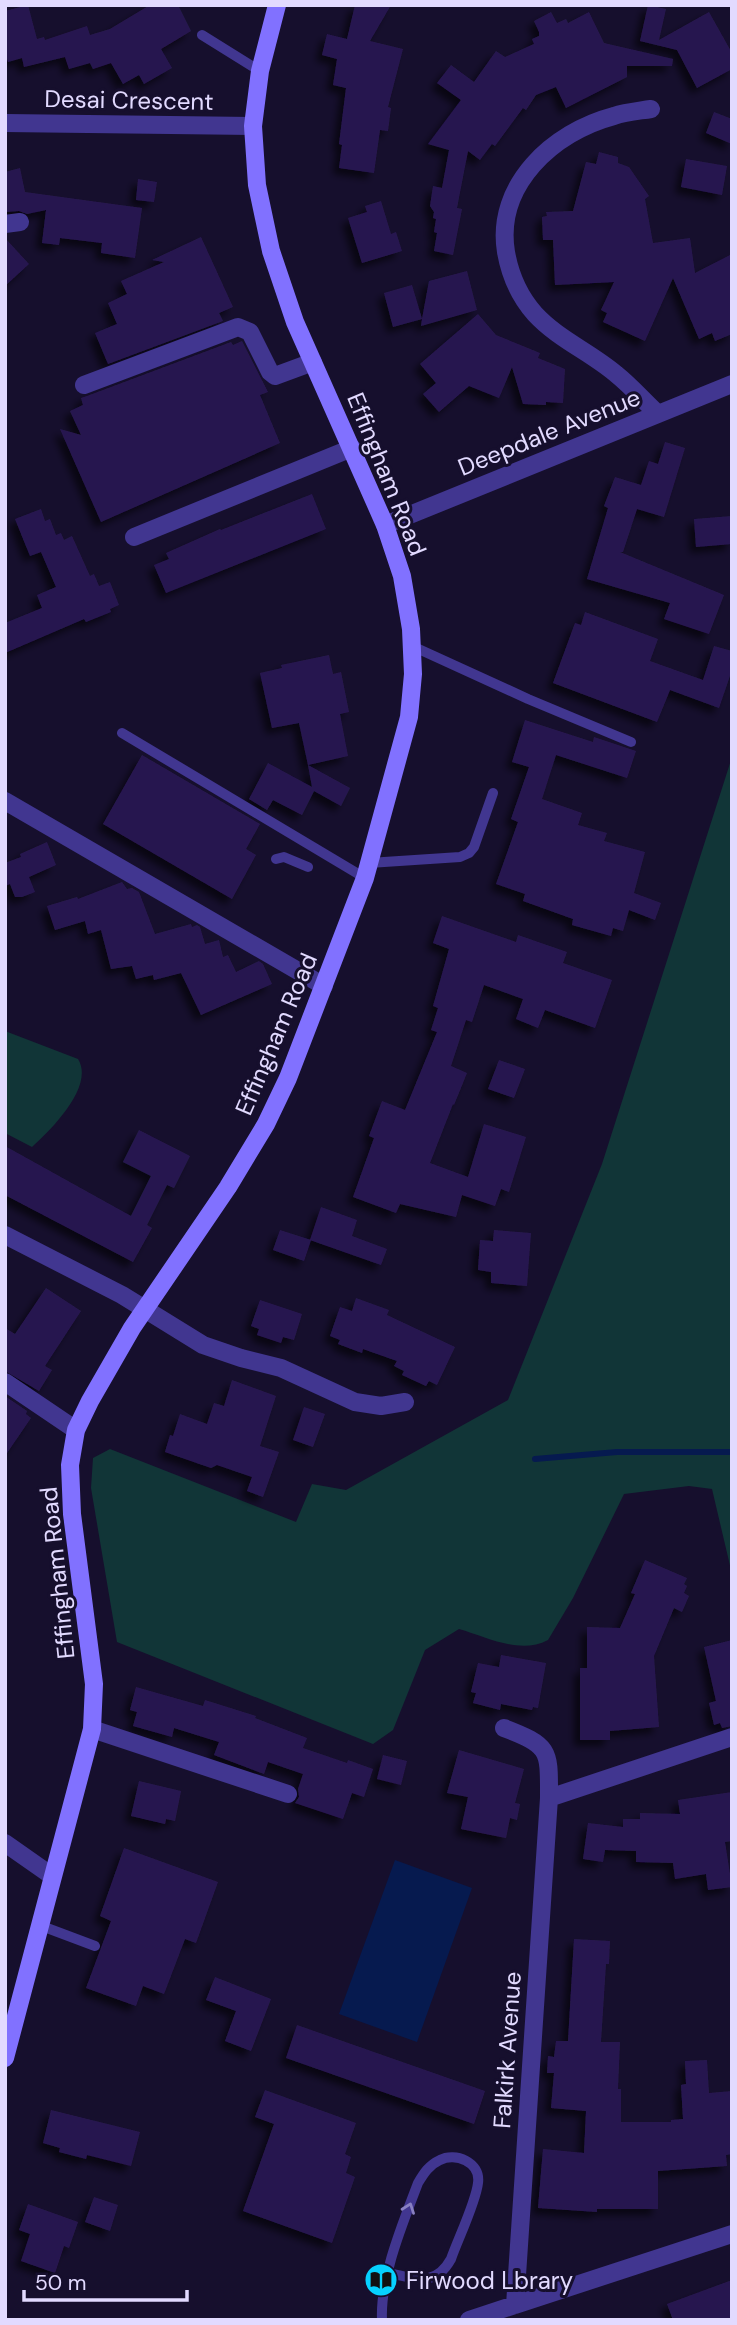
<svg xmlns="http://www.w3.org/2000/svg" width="737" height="2325" font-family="'DM Sans',sans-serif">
  <defs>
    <filter id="shadow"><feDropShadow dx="-6" dy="6" stdDeviation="3.5" flood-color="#0009"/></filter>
  </defs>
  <rect width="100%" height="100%" fill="#160f2d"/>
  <path fill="#113537" d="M732,757v817l-20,-85 -23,-3 -65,8 -51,104 -25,42c-28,15 -61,-3 -89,-11l-34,21 -32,80 -20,14 -256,-102 -26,-154 2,-30 17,-9 186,73 16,-38 34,6 162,-90 94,-236z
    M5,1031l73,28c17,27 -27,71 -46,88l-27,-14z"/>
  <path fill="#061a4f" d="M395,1860l77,28 -55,154 -78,-28z"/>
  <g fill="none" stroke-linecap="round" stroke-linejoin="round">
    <path stroke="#061a4f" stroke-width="6" d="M535,1459l82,-7h115"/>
  </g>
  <path fill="#28194f" filter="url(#shadow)" d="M28,5l9,34 7,-2 1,3 42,-14 3,9 20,-6 40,-24h28l13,26 -30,18 11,19 -28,16 -5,-9 -16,9 -12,-21 -18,6 -3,-6 -21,6 -4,-12 -41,10 -2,-9 -14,4 -3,-11v-40z
    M355,5h36l-21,36 33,8 -15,58 3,1 -3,23 -8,-1 -6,43 -35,-5 3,-23 -3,-1 7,-56 -13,-3 4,-26 -15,-4 5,-21 20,5z
    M648,5l18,4 -7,31 50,-28 23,41v16l-35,19 -20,-38 -37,-9z
    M551,12l6,11 9,-4 2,4 21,-11 15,31 69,16 -1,7h-45v11l-61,31 -10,-21 -20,8 -10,15 -3,-2 -28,38 -3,-2 -12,16 -12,-9 -11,57 5,1 -9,46 -19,-4 3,-18 -3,-1 2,-13 -3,-1 1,-6 -4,-6 3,-20 9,2 7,-38 -21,-6 33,-44 -24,-17 14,-18 23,17 22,-31 9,6 29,-13 -2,-5 7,-3v-4l-5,-11z
    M714,112l18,7v25l-26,-11z
    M599,152l19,5v6l11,4 20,29 -4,3 8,44 37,-5 5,35 37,-19v80l-17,7 -3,-8 -13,6 -26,-61 -28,63 -42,-19 4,-9 -6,-3 13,-28 -59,3 -2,-45h-10l-1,-23 5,-1 -1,-4 27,-1 13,-49 10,2z
    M686,159l41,7 -5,29 -41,-8z
    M20,168l5,24 117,16 -7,50 -34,-5 1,-10 -42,-5 -1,7 -17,-2 4,-33 -19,4 -8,-3 -14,1v-40z
    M138,179l19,3 -3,20 -18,-2z
    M381,201l10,33 5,-2 6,19 -40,12 -14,-45 19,-6 -2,-6z
    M201,237l32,70 -14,6 4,8 -115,43 -13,-31 22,-9 -9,-21 19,-9 -6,-13 43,-19 -12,-2z
    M5,238l24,26 -24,22z
    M467,271l10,39 -56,16 1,-7 -29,8 -9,-34 28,-8 10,34 7,-38z
    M478,314l18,21 44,18 -2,5 27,11 -2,34 -17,-1v3l-23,-1 -11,-37 -13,31 -30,-12 -30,26 -16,-18 13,-11 -16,-19z
    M242,341l26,51 -8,3 20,48 -179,79 -41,-93 21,6 -11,-24 13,-6 -2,-7 6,-2 144,-54 2,3z
    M665,442l20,6 -21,69 -27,-8 -14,43h-3l104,43 -15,39 -45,-15 6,-16 -83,-24 21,-71 -4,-2 11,-29 26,8 8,-24 9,3z
    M312,494l14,35 -160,64 -12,-28 15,-6 -3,-6 54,-24 1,1z
    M41,509l4,12 5,-2 6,16 5,-2 3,7 8,-4 18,40 4,-2 5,12 11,-4 9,23 -9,4 1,3 -25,10 -2,-3 -79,34v-30l37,-15 -5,-13 19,-8 -15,-35 -11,4 -15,-37z
    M732,516v28l-36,3 -2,-28z
    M585,612l73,27 -8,22 53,19 11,-34 18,5v19l-13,38 -49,-18 -13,32 -104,-39 22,-60 6,2z
    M329,655l4,19 8,-2 8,40 -9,2 8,42 -40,9 -9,-42 -27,5 -12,-55 22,-5 -1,-3z
    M525,720l68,22 1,-5 42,14 -9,27 -71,-23 -14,44 40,14 -4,12 29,8 -3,8 41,11 -11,41 27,10 -6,17 -26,-10 -6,21 -10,-3 -2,8 -39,-11 1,-6 -50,-18 2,-7 -29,-10 22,-62 -7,-3 18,-52 -17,-5z
    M142,755l118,69 -14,25 10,6 -24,44 -129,-75z
    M268,763l44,24 -4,-22 42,23 -9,18 -27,-15 -12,24 -29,-15 -6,10 -18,-11z
    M47,842l9,23 -27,12 6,15 -13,5h-7l-5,-13 -5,2v-23l16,-6 -1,-3z
    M122,882l5,7 5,-1 7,4 16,42 36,-10 1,3 5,-2 3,2 5,17 14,-4 4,17 5,-2 8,17 23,-11 4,3 9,20 -71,31 -20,-42 -27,7 -1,-5 -17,4 -4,-13 -21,3 -10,-39 -13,4 -3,-13 -30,9 -8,-24 30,-9 1,2z
    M442,916l74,26 2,-7 49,17 -4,11 49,17 -17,48 -50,-18 -7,18 -22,-9 7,-20 -39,-14 -12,37 -6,-2 -15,46 16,7 -13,32 -1,-1 -23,59 38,14 16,-53 42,13 -17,55 -8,-3 -6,17 -33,-11 -6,22 -56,-13 -4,9 -43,-16 21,-59 -5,-2 13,-35 23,9 32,-78 -6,-2 7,-22 -5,-2 16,-57 -16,-6z
    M499,1060l26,9 -11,29 -26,-9z
    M139,1130l51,26 -16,32 -7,-3 -20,40 5,3 -19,34 -128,-67v-49l126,70 20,-40 -28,-14z
    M321,1207l36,13 -5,16 35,13 -6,16 -71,-25z
    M280,1230l31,10 -7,21 -31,-11z
    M494,1230l37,3 -4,53 -36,-3v-11l-13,-2 2,-30 13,1z
    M46,1288l35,23 -36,55 7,4 -13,21 -34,-20v-43l10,6z
    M356,1298l33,12 -2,5 68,32 -18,38 -8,-4 -3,5 -24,-11 2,-4 -10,-5 3,-5 -34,-12 -1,4 -24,-9 2,-4 -10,-4 10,-29 12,4z
    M260,1300l42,14 -8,26 -11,-3 -2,6 -24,-8 2,-6 -8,-3z
    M232,1380l44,16 -16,50 19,6 -16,45 -16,-6 5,-14 -35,-12 -6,3 -46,-16 5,-17 3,1 7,-22 27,10 7,-21 10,3z
    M5,1396l22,15 -1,3 5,4 -26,38z
    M304,1407l21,7 -12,33 -20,-7z
    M645,1560l42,18 -3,6 3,2 -3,7 5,3 -7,16 -8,-4 -20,48 5,71 -49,4v9h-30v-72h7v-41l33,1 15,-34 -4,-1z
    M732,1640v86l-10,2 -2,-5 -6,2 -5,-22 7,-2 -12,-54z
    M501,1655l45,8 -8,45 -5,-1 -1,3 -31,-6 -1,6 -27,-7 3,-10 -5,-1 7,-29 21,4z
    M136,1687l67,19 2,-6 51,16 -1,2 52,20 -4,10 44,15 1,-3 25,9 -9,28 -12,-4 -9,26 -48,-16 4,-6 -1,-8 5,-15 -35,-12 -4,12 -50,-19 5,-13 -45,-14 -2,9 -39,-11 4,-14 -7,-2z
    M459,1750l65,19 -9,34 5,1 -3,16 -7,-2 -4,20 -45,-9 7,-32 -21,-4z
    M383,1755l24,6 -6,24 -24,-6z
    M139,1781l42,10 -6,30 -9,-2 -1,5 -34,-8z
    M732,1792v49l-7,1 7,45 -24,3 -2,-16 -31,5 -2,-16 -37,-1v-11l-31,-1 -2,12 -20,-3 5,-36 35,4v-8h17v-6l40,1 -2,-14z
    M124,1848l94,34 -22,61 -11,-4 -21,55 -21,-8 -7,20 -50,-18 25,-67 -11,-5z
    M574,1939l36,2 -1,23h-3l-5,78h19l-2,47h3v33h50v-2l12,-1 -2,-34 5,-1 -1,-23 22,-1 2,33 23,-2v63l-6,1 1,11 -69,5v38h-61v3l-59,-4 5,-59 41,4 2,-42 -35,-3 3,-35h-7l1,-17 6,1 2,-16h12z
    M215,1977l56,22 -20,52 -26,-10 11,-30 -30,-11z
    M297,2025l188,66 -11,33 -188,-66z
    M265,2090l91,33 -11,31 6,3 -5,16 9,4 -23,66 -89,-32 31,-87 -19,-7z
    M51,2110l89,22 -9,34 -44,-11 -1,4 -27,-7 1,-4 -17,-5z
    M94,2197l24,8 -8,26 -25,-9z
    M28,2204l50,18 -9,26 -5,-2 -9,27 -34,-12 9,-27 -11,-4z
    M732,2280v40h-59l-6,-16z"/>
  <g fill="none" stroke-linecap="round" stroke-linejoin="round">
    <path stroke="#413690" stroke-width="10" d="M202,35l58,36
      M412,646l116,53 103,43
      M122,733l243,145
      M276,859l8,-2 24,10
      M369,863l91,-6 9,-4 5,-6 19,-54
      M39,1925l56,21
      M382,2320c-2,-43 21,-97 36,-137 6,-10 11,-18 22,-23 15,-8 41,2 38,23 -2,19 -20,56 -27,76 -16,29 -36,19 -63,14"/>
    <path stroke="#413690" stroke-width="18" d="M651,109c-12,2 -25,3 -37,7 -61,16 -119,69 -108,136 4,23 13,44 29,62 23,25 55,38 81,60 15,12 28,27 42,40
      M5,123l248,3
      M5,224l15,-2
      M84,385l154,-58 12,5 20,40 5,4 38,-14
      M385,525l347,-141
      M134,537l218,-89
      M5,801l319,185
      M5,1235l117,60 81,50 38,13 40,10 74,34 26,4 24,-4
      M5,1382l71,48
      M504,1728c47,18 45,22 45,70l-34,507
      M92,1729l196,65
      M549,1798l183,-61
      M5,1843l47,33
      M469,2320l263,-86"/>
    <path stroke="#8171ff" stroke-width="18" d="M5,2058l87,-329 2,-45 -22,-170 -2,-49 6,-35 14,-29 42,-73 96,-141 38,-63 22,-46 77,-200 44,-161 4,-43 -2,-45 -9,-53 -17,-51 -90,-203 -24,-71 -14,-66 -4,-59 7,-55 17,-66"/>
  </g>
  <defs><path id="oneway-chevron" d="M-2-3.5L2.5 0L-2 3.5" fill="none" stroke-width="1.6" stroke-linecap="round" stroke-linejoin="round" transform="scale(1.75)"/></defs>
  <use stroke="#8980c2" href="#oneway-chevron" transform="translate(409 2208) rotate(-70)"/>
  <defs>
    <symbol id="library-disc" viewBox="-11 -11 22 22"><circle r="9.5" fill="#06d1ff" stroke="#160f2d"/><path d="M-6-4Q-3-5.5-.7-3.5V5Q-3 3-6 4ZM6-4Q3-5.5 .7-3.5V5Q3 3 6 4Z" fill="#111"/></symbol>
  </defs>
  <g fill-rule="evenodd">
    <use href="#library-disc" x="362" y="2261" width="38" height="38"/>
  </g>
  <g text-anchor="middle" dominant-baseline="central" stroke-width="6" stroke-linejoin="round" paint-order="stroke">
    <g font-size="24" fill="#e2daff" stroke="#160f2d">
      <text transform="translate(129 100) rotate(1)">Desai Crescent</text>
      <text transform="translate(549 432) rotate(-22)">Deepdale Avenue</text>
      <text transform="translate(387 474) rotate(68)">Effingham Road</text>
      <text transform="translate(276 1034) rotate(-67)">Effingham Road</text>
      <text transform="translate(57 1573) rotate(-96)">Effingham Road</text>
      <text transform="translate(507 2050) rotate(-86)">Falkirk Avenue</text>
    </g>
    <g font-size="24" fill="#e2daff" stroke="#160f2d" text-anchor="start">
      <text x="406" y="2280">Firwood Lbrary</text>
    </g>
  </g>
  <rect width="737" height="2325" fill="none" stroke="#e2daff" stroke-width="14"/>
  <path d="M24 2290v10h163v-10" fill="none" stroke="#e2daff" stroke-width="3.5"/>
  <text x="35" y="2290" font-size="21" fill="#e2daff" stroke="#160f2d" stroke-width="5" paint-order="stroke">50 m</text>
</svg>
